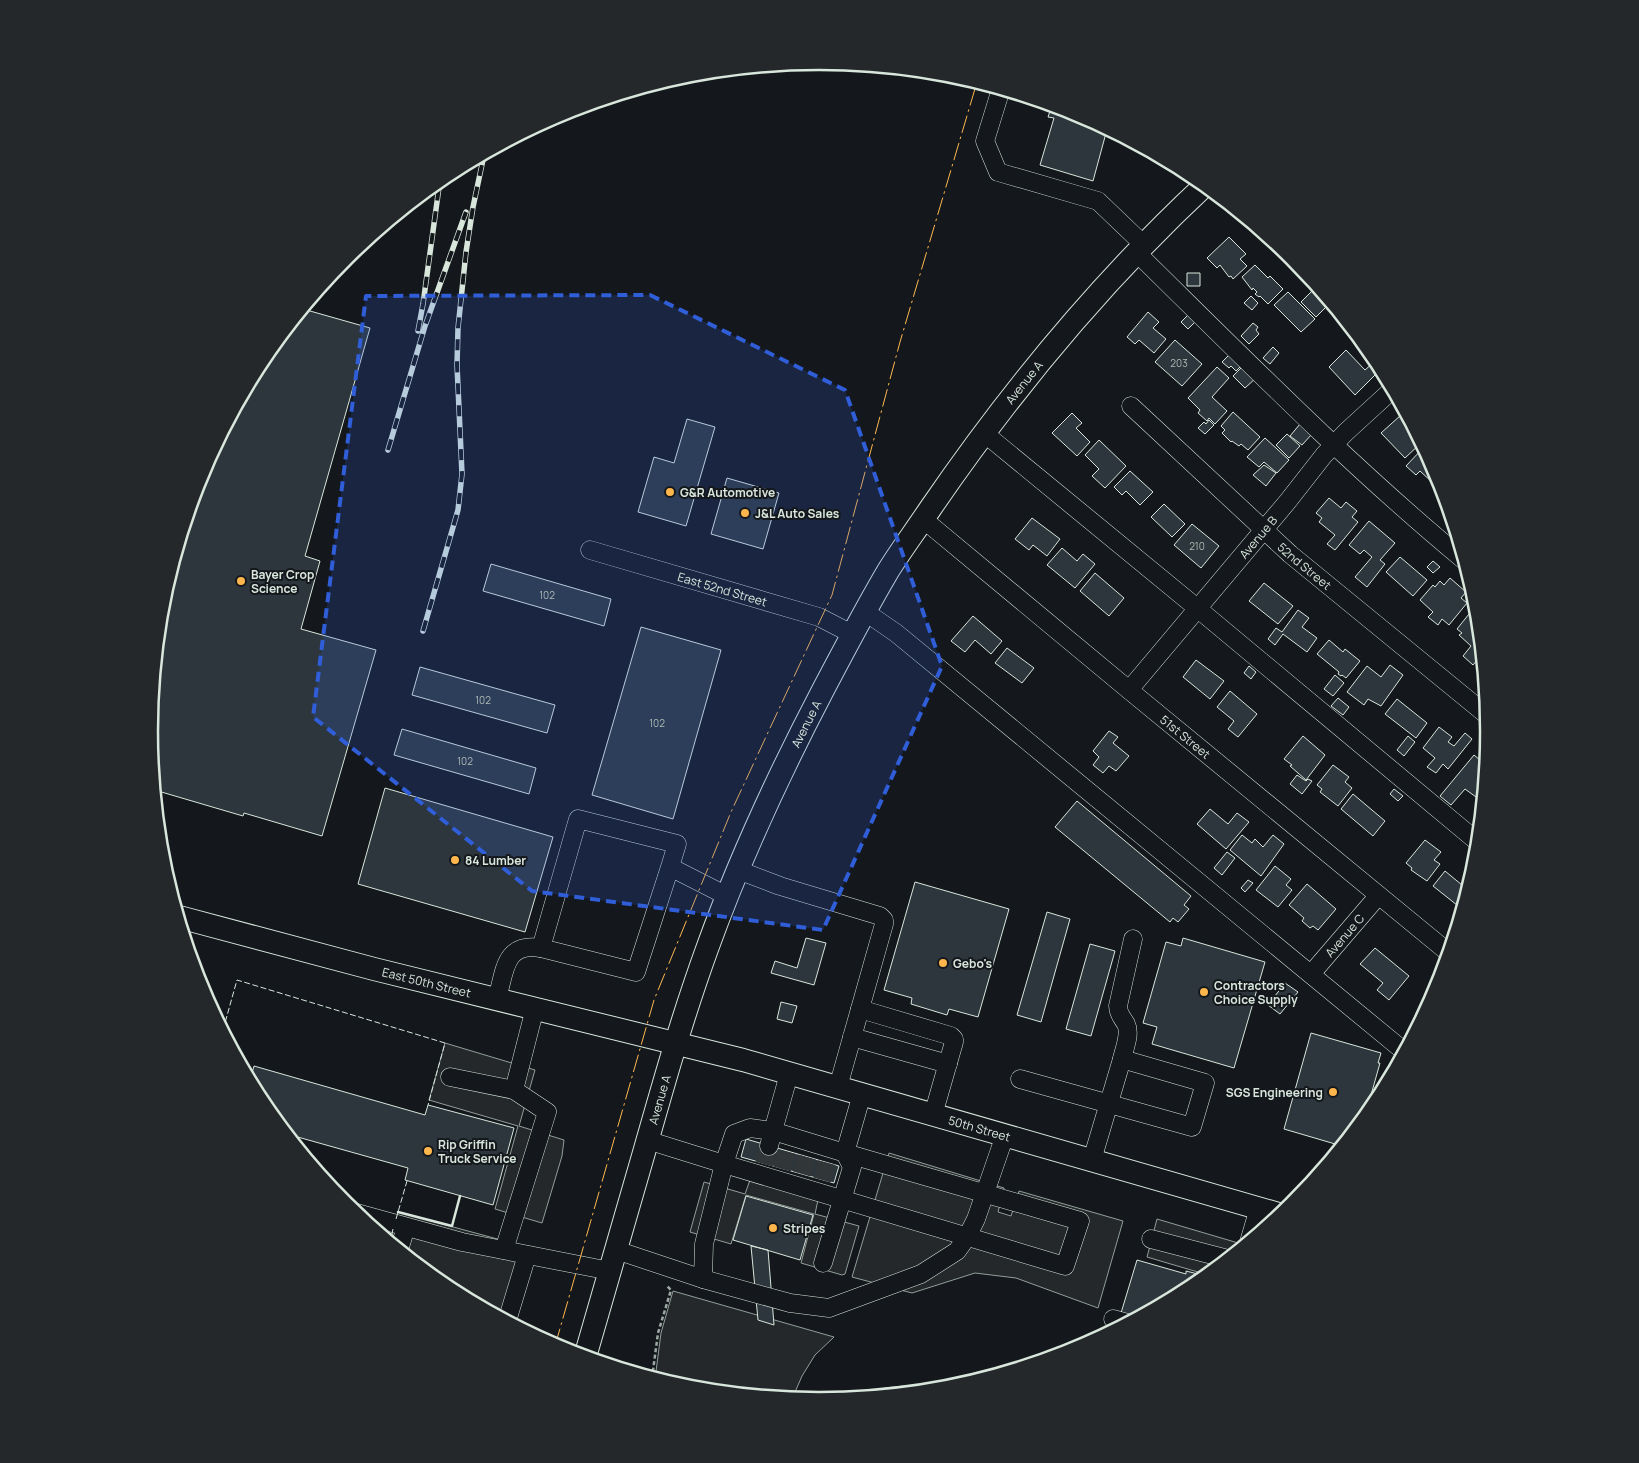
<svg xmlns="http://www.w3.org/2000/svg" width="1639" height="1463" font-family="Manrope,sans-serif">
  <rect width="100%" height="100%" fill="#14181c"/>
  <path fill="#24282b" stroke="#939e99" d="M445,1043l90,27 -16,56 45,14 -2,16 -20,67 -47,-14 23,-83 -89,-26z
    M889,1153l115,35 -6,24 13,4 8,-25 104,30 -25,87 -82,-30 -41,-5 -63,20 -60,-16z
    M750,1180l68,20 -3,14 44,12 -14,48 -3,1 -41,-12 13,-49 -68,-19 -15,49 -41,-12 14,-50 41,12z
    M398,1212l140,38 -25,74 -66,-35 -57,-47z
    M1157,1219l88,26 -37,30 -61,-18z
    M673,1291l161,46 -19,18 -13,21 -10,23 -104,-10 -33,-10 6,-46z"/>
  <path fill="#363b3e" stroke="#939e99" d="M903,1386l16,1 10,4 -58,6 14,-9z"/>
  <path fill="#2c363c" stroke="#d8e6dc" d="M1052,105l24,7 39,21v3l-9,-3 -13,48 -53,-16 14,-47 -6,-1z
    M1229,237l17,17 -6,5 7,7 -14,13 -2,-3 -2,1 -9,-12 -3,3 -10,-10z
    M1255,265l13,13 2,-2 13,13 -15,15 -8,-8 -1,1 -4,-3 2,-2 -4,-4 -1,2 -10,-13z
    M1187,273h13v13h-13z
    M1314,289l15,15 -13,13 -15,-15z
    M1288,292l27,27 -14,13 -27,-27z
    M1251,296l7,7 -6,7 -8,-7z
    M303,309l67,19 -65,228 15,5 -19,68 75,21 -54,186 -78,-23 -1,3 -85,-25 -2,8 -7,-68 13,-131 38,-125 62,-116z
    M1148,312l11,10 -6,6 13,11 -12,14 -15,-13 -4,4 -8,-7z
    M1188,315l7,7 -7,7 -7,-7z
    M1253,323l5,4 -2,3 3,4 -10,10 -8,-8z
    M1175,340l27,24 -20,22 -27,-24z
    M1273,347l6,6 -9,11 -7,-6z
    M1346,350l19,20 9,-8 7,7 -26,26 -26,-28z
    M1231,353l12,11 -7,7 -5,-5 -2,2 -7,-6z
    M1244,365l13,12 -12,11 -12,-12z
    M1217,367l12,11 -17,19 15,14 -12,13 -6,-6 -2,3 -9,-8 2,-3 -12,-12z
    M1233,412l27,25 -12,13 -7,-6 -2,2 -7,-5 -1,1 -9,-9 3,-3 -4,-4z
    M1072,413l10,10 -6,5 14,14 -13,14 -25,-23z
    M1401,415l13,13 7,15 -16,15 -24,-25z
    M687,419l28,8 -29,99 -48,-14 16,-55 20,6z
    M1209,420l5,5 -9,9 -7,-6 6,-6 2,2z
    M1300,424l12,10 -10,11 -12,-9z
    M1287,434l13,12 -11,12 -13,-13z
    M1265,438l24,22 -12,13 -13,-11 -5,5 -12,-10z
    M1099,440l27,26 -21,22 -13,-12 7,-7 -14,-14z
    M1423,448l16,28 -6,7 -13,-12 -4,4 -10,-9z
    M1264,465l12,8 -10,13 -13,-11z
    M1130,471l23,21 -13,13 -14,-14 -4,4 -8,-8z
    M727,478l52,15 -16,56 -52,-15z
    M1329,498l12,10 5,-6 11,9 -5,6 6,5 -23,28 -8,-6 8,-9 -16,-13 3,-4 -6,-5z
    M1164,504l21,20 -13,13 -21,-20z
    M1032,518l28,21 -13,17 -14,-11 -4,5 -14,-11z
    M1369,521l26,22 -15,17 5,4 -18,23 -12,-10 17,-20 -8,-7 -4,4 -11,-9z
    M1192,524l27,22 -18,22 -27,-23z
    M1062,548l15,13 6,-7 12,10 -20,24 -28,-23z
    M1400,557l27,23 -14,16 -27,-24z
    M1433,561l7,6 -7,6 -6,-6z
    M491,564l120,35 -7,27 -121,-35z
    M1095,573l29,25 -15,18 -29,-25z
    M1450,578l16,14 -5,6 6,5 -18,22 -7,-6 -4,6 -10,-8 5,-5 -13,-12 13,-15 2,2 5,-6 4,4z
    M1264,583l29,23 -15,18 -29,-23z
    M1298,610l11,8 -7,9 15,11 -10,14 -24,-18 -8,11 -7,-6 8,-11 6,4z
    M1469,614l9,8 1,-2 3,34 -9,11 -10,-9 8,-10 -12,-11 3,-2 -5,-4z
    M973,616l29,25 -11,13 -16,-14 -10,12 -14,-11z
    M641,627l80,23 -48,169 -81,-24z
    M1329,640l14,12 2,-3 15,12 -14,17 -4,-3 -1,1 -3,-2 1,-2 -22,-18z
    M1007,648l27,20 -12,15 -27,-20z
    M1196,660l28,21 -14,18 -27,-22z
    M1390,665l13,10 -22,31 -13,-7 -4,6 -17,-13 20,-26 14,11z
    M1249,666l7,6 -5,7 -7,-6z
    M420,667l135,38 -8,28 -135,-38z
    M1335,675l9,8 -11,13 -9,-7z
    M1230,691l27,23 -19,23 -10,-8 6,-8 -17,-14z
    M1338,698l11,9 -6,8 -12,-9z
    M1397,699l30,24 -11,15 -31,-24z
    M1439,727l13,10 -4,5 6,4 11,-13 7,6 -24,30 -5,-5 -7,9 -9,-6 8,-9 -12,-10z
    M402,729l134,39 -7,26 -135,-39z
    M1109,731l9,6 -5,6 16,13 -13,15 -7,-5 -6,7 -10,-8 6,-8 -6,-6z
    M1303,736l22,19 -19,25 -16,-14 2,-1 -8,-6z
    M1408,736l7,6 -11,14 -7,-6z
    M1474,755l12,10 -2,30 -4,-2 -4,4 -11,-8 -14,16 -11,-9z
    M1333,765l16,12 -4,5 7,6 -14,18 -18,-14 2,-3 -5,-4z
    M1297,775l9,6 2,-2 4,2 -10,13 -12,-10z
    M385,788l168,49 -28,95 -167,-48z
    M1394,789l9,7 -5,5 -8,-7z
    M1353,794l32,27 -12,15 -32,-27z
    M1077,801l114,95 -7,9 5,4 -11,13 -5,-4 -3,4 -115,-95z
    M1210,809l18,15 9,-11 12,9 -23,27 -29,-25z
    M1242,835l10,8 3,-4 8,8 10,-12 11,9 -23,32 -31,-26z
    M1425,840l16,12 -7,8 6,4 -13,17 -16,-11 1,-2 -6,-5z
    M1227,852l8,6 -13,17 -8,-7z
    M1275,866l16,13 -5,6 6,5 -14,17 -22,-17z
    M1445,871l23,19 -6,19 -29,-23z
    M1248,880l5,3 -8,9 -4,-4z
    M915,882l94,27 -31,108 -29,-8 -2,6 -36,-11 1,-6 -28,-8z
    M1307,884l29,25 -18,21 -5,-4 -3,2 -8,-7 2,-3 -15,-13z
    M1047,912l23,7 -29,103 -24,-7z
    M806,938l20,5 -12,42 -43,-12 4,-12 22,7z
    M1183,938l82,24 -31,106 -82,-24 5,-17 -14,-4 23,-81 15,4z
    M1090,944l25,7 -24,85 -25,-7z
    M1375,948l34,28 -20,24 -12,-10 6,-7 -23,-19z
    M1285,983l13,9 -18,22 -12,-9z
    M781,1002l16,4 -5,17 -15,-4z
    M1311,1033l70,20 -3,10h2l-16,57 -22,26 -58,-17z
    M254,1066l171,49 3,-10 86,23 -21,77 -88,-25 3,-12 -121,-34 -25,-30 -12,-24z
    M746,1139l93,27 -5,17 -93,-26z
    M746,1196l67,19 -13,45 -67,-20z
    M751,1246l17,4 6,75 -16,-5z
    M1137,1260l49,14v-3l16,4 2,4 -12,10 -55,29 -16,-5z"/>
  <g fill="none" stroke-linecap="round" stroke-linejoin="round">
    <path stroke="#313739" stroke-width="18" stroke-dasharray="18 9" stroke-linecap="butt" d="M764,1164l5,-18
      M782,1169l5,-18
      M802,1174l5,-17
      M822,1180l5,-18"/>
    <defs>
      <g id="minor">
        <path d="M1001,89l-16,52 13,31 100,29 46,44"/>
        <path d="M1137,253c107,105 212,212 328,308"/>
        <path id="s1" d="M1131,406l159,148 198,162"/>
        <path d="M984,433l213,175 282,235"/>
        <path id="s2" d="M923,519l206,171 320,263"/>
        <path id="s3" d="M590,550l229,67 33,17"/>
        <path d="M864,611l32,22 509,419"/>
        <path id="s4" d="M1129,690l159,-189 36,-46 22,-23 47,-43"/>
        <path d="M670,867l-34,105 -95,-24 37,-129 99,25 -7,23 57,29"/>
        <path d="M738,870l42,16 100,30 4,4v4l-46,163"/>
        <path id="s5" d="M1311,974l67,-78"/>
        <path d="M497,999c8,-28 7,-57 44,-51"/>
        <path d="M860,1009l91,27 3,3v3l-21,73"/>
        <path d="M852,1037l96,27"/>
        <path d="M1122,1059c2,-10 9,-25 4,-35 -4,-7 -8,-10 -8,-18l15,-67"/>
        <path d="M789,1074l-16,57 72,22 17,-59"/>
        <path d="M450,1077l64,13"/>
        <path d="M1020,1079l172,48 13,-44 -83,-24c-10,34 -20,68 -30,101"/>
        <path d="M647,1140l77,24 10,-30 16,-6 23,3 -4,15"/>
        <path d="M353,1212l109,30 148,29"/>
        <path d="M1151,1239l77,20"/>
        <path d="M1249,1242l10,-34"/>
        <path d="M399,1250l7,-23"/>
        <path d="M504,1250l43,-138 -33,-22 21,-82"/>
        <path d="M616,1250l87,29 87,24 39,5 92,-34 36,-23 10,-14 9,-18 29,-84"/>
        <path d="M823,1263l29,-96 -7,-14"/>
        <path d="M703,1279l1,-35 20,-80 341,102 15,-45 -235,-68"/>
        <path d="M1113,1319l14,4"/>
        <path d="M507,1321l20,-66"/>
      </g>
      <g id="major">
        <path id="s6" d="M179,917l195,52 369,91 539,155"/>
        <path id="s7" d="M585,1357c20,-69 40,-138 60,-208 19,-67 38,-134 62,-200 32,-89 72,-175 116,-259 21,-40 42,-80 65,-119 13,-21 28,-41 42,-62 80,-117 171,-227 275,-324"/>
      </g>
    </defs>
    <use href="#minor" stroke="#d8e6dc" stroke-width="19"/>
    <use href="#major" stroke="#d8e6dc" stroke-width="24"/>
    <path stroke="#9da8a2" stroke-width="2.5" stroke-dasharray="4 2.5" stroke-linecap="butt" d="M652,1378l6,-45 13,-43 -5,-5"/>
    <use href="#minor" stroke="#14181c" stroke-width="18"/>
    <use href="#major" stroke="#14181c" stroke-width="22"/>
    <defs>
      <path id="rail" d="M418,331l5,-27 17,-124
        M388,450l37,-124 41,-114
        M423,631l35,-121 4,-36 -5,-109 1,-37 8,-76 7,-45 11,-52"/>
    </defs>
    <use href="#rail" stroke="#d8e6dc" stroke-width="5.5"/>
    <use href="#rail" stroke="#14181c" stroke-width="4" stroke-dasharray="11" stroke-linecap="butt"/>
    <path stroke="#d8e6dc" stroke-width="1" stroke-dasharray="6 2.5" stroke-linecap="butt" d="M223,1030l14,-50 208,63 -17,62
      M396,1219l11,-38
      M390,1242l3,-13"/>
    <path stroke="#d8e6dc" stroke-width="2.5" d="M398,1212l54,14 8,-30"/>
    <path stroke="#ffb74d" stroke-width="1" stroke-dasharray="18 4 2.5 4" stroke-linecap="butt" d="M555,1346l99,-346 77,-188 101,-217 68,-253 77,-260"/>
  </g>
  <path fill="#305dd8" fill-opacity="0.2" stroke="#305dd8" stroke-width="4" stroke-dasharray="10 6" stroke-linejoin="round" d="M650,295l195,95 97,276 -119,264 -291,-39 -219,-174 53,-421z"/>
  <g fill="#ffb74d" stroke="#14181c" stroke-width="2">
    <circle cx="670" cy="492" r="5"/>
    <circle cx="745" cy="513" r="5"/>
    <circle cx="241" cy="581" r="5"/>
    <circle cx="455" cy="860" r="5"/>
    <circle cx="943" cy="963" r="5"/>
    <circle cx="1204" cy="992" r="5"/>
    <circle cx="1333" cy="1092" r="5"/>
    <circle cx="428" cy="1151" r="5"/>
    <circle cx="773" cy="1228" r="5"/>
  </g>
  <g text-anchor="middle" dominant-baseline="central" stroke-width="4" stroke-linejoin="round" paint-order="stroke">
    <g font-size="10" fill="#adbab4">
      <text x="1179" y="363">203</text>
      <text x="1197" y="546">210</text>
      <text x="547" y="595">102</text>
      <text x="483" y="700">102</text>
      <text x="657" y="723">102</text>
      <text x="465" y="761">102</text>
    </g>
    <g font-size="12" fill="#d8e6dc" stroke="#14181c">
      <text stroke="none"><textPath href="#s7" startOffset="1078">Avenue A</textPath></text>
      <text stroke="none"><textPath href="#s4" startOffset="200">Avenue B</textPath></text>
      <text stroke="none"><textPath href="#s1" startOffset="236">52nd Street</textPath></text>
      <text stroke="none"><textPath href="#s3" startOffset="138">East 52nd Street</textPath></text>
      <text stroke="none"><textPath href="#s7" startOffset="672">Avenue A</textPath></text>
      <text stroke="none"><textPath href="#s2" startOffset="341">51st Street</textPath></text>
      <text stroke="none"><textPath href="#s5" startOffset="51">Avenue C</textPath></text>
      <text stroke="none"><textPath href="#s6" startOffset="256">East 50th Street</textPath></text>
      <text stroke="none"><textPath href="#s7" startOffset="268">Avenue A</textPath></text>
      <text stroke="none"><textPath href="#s6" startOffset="828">50th Street</textPath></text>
    </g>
    <g font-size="12" font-weight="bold" fill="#d8e6dc" stroke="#14181c" text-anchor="start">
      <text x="680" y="492">G&amp;R Automotive</text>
      <text x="755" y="513">J&amp;L Auto Sales</text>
      <text x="251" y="574">Bayer Crop<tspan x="251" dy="14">Science</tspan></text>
      <text x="465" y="860">84 Lumber</text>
      <text x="953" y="963">Gebo's</text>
      <text x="1214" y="985">Contractors<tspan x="1214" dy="14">Choice Supply</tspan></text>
      <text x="1323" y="1092" text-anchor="end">SGS Engineering</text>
      <text x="438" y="1144">Rip Griffin<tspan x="438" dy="14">Truck Service</tspan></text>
      <text x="783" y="1228">Stripes</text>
    </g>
  </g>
  <path d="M0 0H1639V1463H0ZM158 731a661 661 0 1 1 1322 0a661 661 0 1 1-1322 0Z" fill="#24282b" fill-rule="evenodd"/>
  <path fill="none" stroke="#d8e6dc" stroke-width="2.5" d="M158 731a661 661 0 1 1 1322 0a661 661 0 1 1-1322 0Z"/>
</svg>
